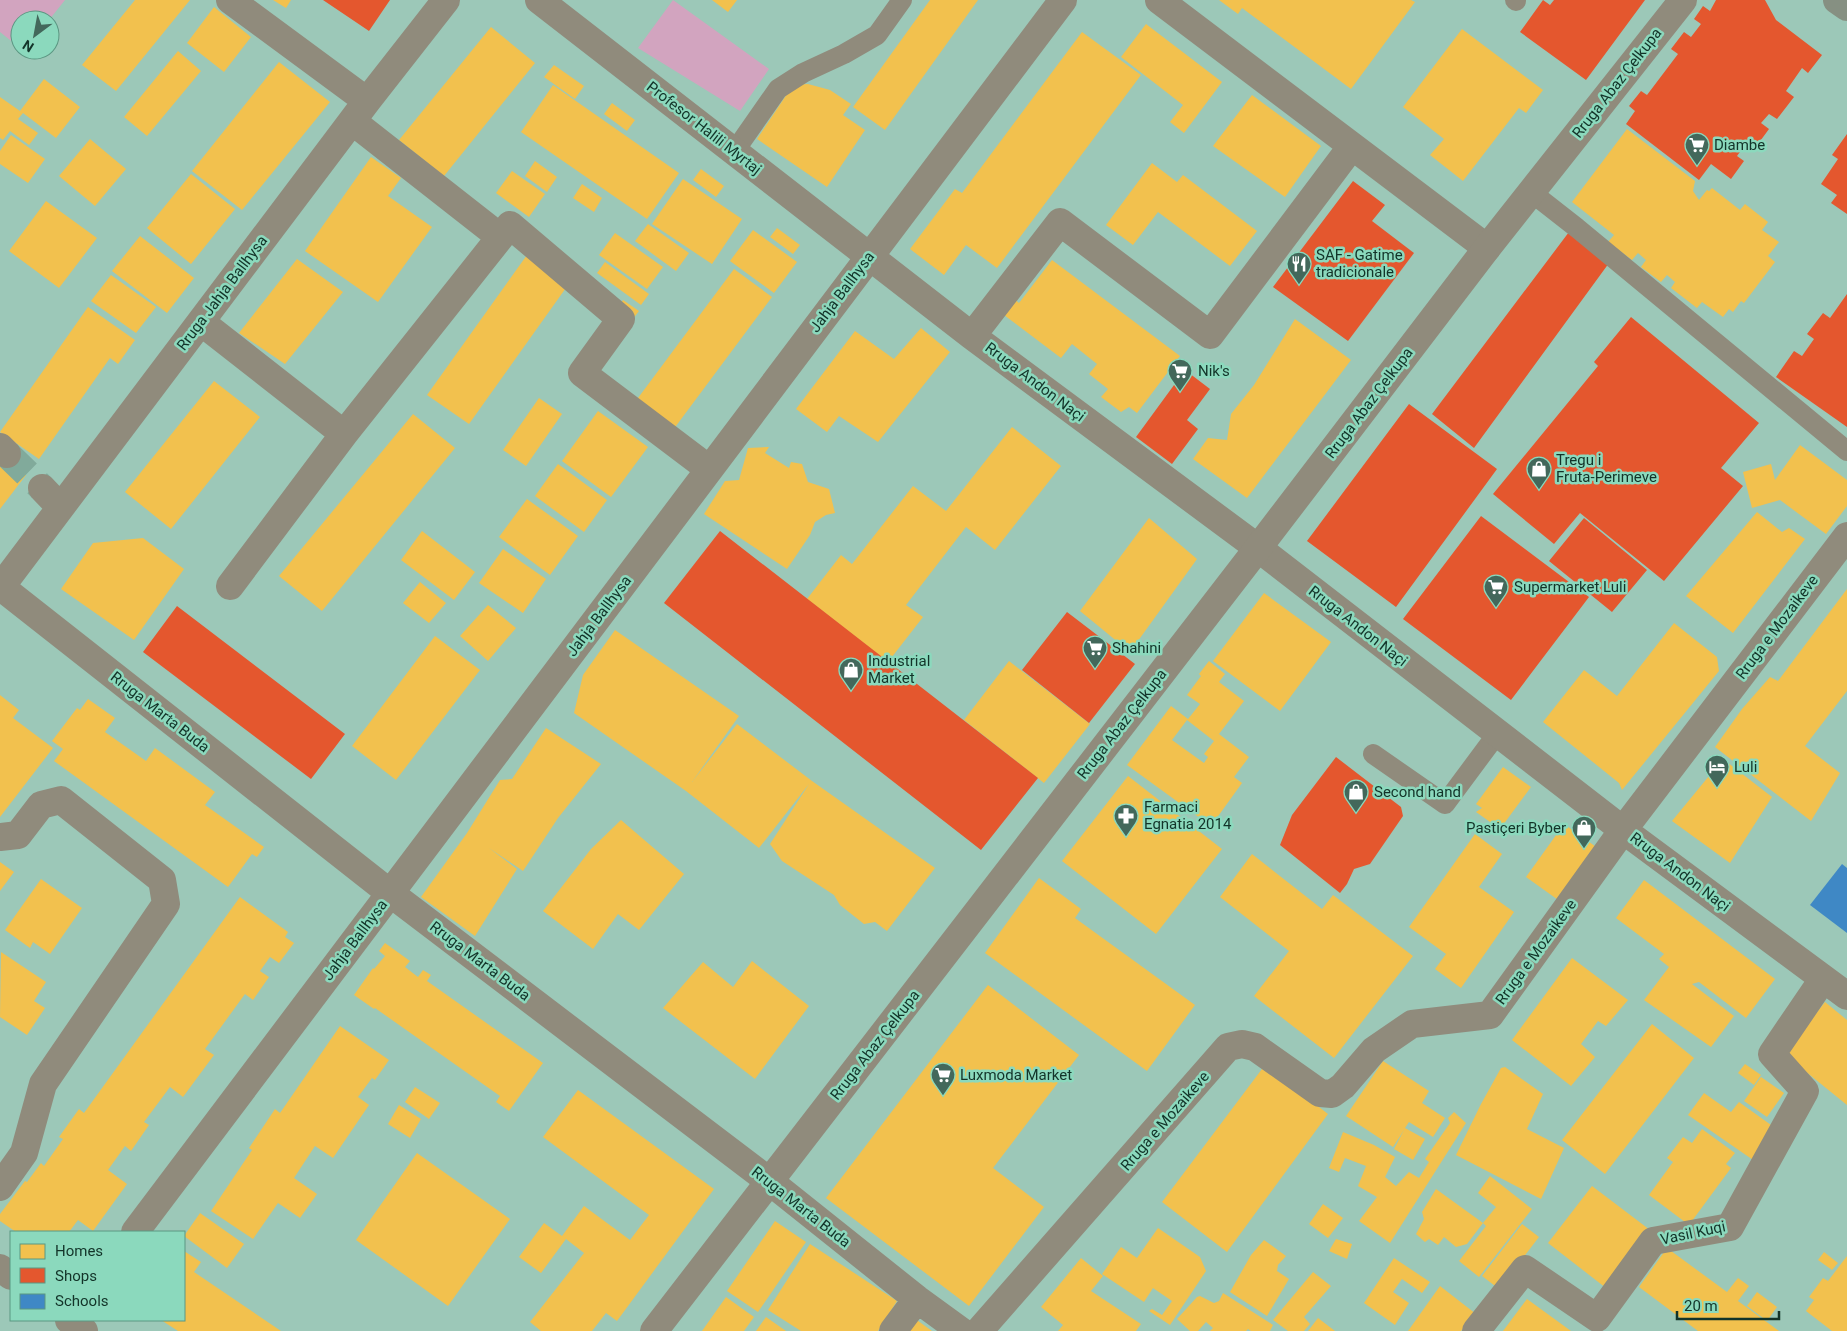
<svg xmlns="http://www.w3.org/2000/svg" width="1847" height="1331" font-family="Roboto,sans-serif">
  <rect width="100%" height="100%" fill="#9cc8b8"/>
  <path fill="#d2a4bf" d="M0,0h65l-16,20h-29v28l-20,-16z
    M673,0l96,69 -29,42 -102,-63z"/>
  <path fill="#f2c14e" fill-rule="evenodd" d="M135,0h55l-74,91 -34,-26z
    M273,0h18l-5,8z
    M712,0h25l-9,12z
    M930,0h48l-93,130 -32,-23z
    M1219,0h192l4,2 -64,87 -109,-81 -4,6z
    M214,7l37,30 -27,35 -37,-29z
    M1146,24l76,58 -38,51 -14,-11 13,-17 -62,-48z
    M491,27l44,36 -91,113 -45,-36z
    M1462,29l81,61 -17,23 -7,-5 -56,73 -33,-26 14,-16 -41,-32z
    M1082,32l59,43 -144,193 -31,-23 -22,30 -34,-26 45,-60 7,4z
    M178,51l23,20 -54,65 -23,-19z
    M279,62l51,40 -88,108 -50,-39z
    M554,65l30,21 -9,13 -31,-22z
    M44,79l36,28 -24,31 -33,-25 -5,6 20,14 -9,12 -19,-14 -7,9 -3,-2v-41l20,14z
    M808,84l22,6 21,14 -8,11 22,15 -38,57 -70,-48 36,-54z
    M553,85l126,88 -32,46 -126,-87z
    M1252,95l69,51 -36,51 -72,-51z
    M612,103l23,17 -8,11 -23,-17z
    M1627,129l68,52 -2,10 6,9 8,-10 2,1 3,-3 28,22 5,-6 23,18 -6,8 17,12 -11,14 7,6 -31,41 -3,-2 -8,11 -4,-3 -6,8 -21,-15 -5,6 -26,-20 4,-6 -8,-7 -6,7 -20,-15 5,-7 -8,-7 -6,7 -24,-18 6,-7 -42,-33z
    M11,135l34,24 -17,24 -28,-19v-13z
    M90,139l36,30 -31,37 -36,-30z
    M371,157l30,21 -13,18 44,31 -54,75 -73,-51z
    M535,161l22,16 -10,15 -22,-16z
    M1152,163l25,19 6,-7 74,56 -27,35 -72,-54 -25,33 -27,-20z
    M701,169l23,17 -8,11 -23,-17z
    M512,171l33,23 -16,23 -33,-24z
    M191,174l44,35 -44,55 -44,-36z
    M683,179l59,40 -30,45 -60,-40z
    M582,184l20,14 -8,14 -21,-14z
    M46,201l51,37 -38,50 -50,-37z
    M648,224l41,29 -13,18 -41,-30z
    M777,228l23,17 -7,9 -23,-17z
    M753,230l44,32 -23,31 -44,-32z
    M615,233l48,34 -16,22 -48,-34z
    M140,236l54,42 -27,35 -55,-42z
    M527,255l41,30 -99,139 -42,-29z
    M297,259l46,33 -58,72 -46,-31z
    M1052,260l128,96 -43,57 -8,-6 -8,5 -20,-15 7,-8 -19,-15 8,-10 -25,-20 -11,14 -61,-46 12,-15 7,6z
    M605,262l44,32 -8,11 -44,-32z
    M734,269l38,28 -99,133 -38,-28z
    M111,275l45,32 -20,26 -45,-32z
    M623,300l16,11 -7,9 -15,-11z
    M88,307l47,33 -17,24 -8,-6 -71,101 -39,-27z
    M1295,319l56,41 -104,138 -54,-39 15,-21 19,2 4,-26 23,-29z
    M921,328l29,24 -72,90 -39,-26 -12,16 -31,-23 59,-78 39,28z
    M214,381l46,36 -89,112 -46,-37z
    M539,398l23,16 -36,52 -23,-16z
    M598,411l50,36 -37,50 -49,-36z
    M413,414l42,34 -133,163 -43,-35z
    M1012,427l49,39 -66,84 -29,-23 -60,78 17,12 -35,45 -81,-63 34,-44 11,9 61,-78 33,25z
    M1800,445l47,35v26l-21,28 -46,-34 -28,8 -9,-36 28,-8 4,16z
    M769,447l-4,6 24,15 2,-6 11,2 6,18 21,7 6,24 -9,2 -11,7 -5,13 -23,34 -83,-55 21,-33 14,-1 9,-32z
    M0,454l26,21 -26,34z
    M558,464l49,36 -23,32 -49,-36z
    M527,499l51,37 -28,39 -51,-38z
    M1757,512l25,20 7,-4 16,11 -72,94 -47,-37z
    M1149,518l48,41 -67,93 -50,-41z
    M422,531l53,41 -21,28 -53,-40z
    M143,538l41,31 -50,71 -73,-51 32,-46z
    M503,549l43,30 -23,34 -44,-30z
    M420,582l26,21 -17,20 -26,-20z
    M1847,589v102l-42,55 35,27 -29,48 -96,-74 27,-38 28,-32 8,4z
    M1264,593l67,49 -51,69 -67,-50z
    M488,605l28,23 -28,33 -28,-25z
    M1674,623l43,34 2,14 -97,119 -3,-7 -76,-61 41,-52 33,26z
    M615,630l124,86 -47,66 45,-58 75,57 123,87 -48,63 -12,-9 -11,2 -24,-19 -6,-10 -52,-34 -12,-17 39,-60 -50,64 -73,-57 -112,-78 9,-38z
    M435,636l45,34 -84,110 -44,-34z
    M1009,661l81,63 -46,59 -80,-63z
    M1209,661l16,13 -6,8 25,19 -25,33 30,23 -15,20 8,6 -31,43 -84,-61 44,-59 17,13 12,-15 -13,-9 14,-19 -2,-2zM1187,720l27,21 -10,13 4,3 -4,6 -32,-23z
    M0,695l19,15 -6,8 40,30 -53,69z
    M88,699l27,19 -10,14 41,29 9,-13 60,44 -10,13 59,42 -7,10 -5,-3 -24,33 -174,-126 9,-12 -11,-8 25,-33 3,2z
    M546,728l55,36 -43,54 -35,53 -34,-23 28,21 -42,67 -54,-39 46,-64 33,-53 12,-1z
    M1723,759l49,38 -42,66 -58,-42z
    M1503,767l28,20 -31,42 -24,-17 6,-4 -6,-4z
    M1128,776l94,73 -66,85 -94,-73z
    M621,820l63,54 -45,56 -21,-16 -25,35 -50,-38 48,-62z
    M1564,824l35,25 -38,53 -35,-25z
    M1475,834l27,20 -23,33 35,25 -53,76 -26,-19 11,-15 -37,-27z
    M1252,854l70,55 11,-14 80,61 -79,102 -80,-62 35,-45 -69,-54z
    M0,862l14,10 -14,19z
    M1039,878l42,31 -6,9 120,87 -48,66 -162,-118z
    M41,879l41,29 -32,46 -17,-12 -3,6 -25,-18z
    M1644,880l131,99 -29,39 -47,-36 -7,2 42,32 -23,31 -67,-47 25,-33 -10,-8 5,-5 -48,-36z
    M240,897l48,35 -3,5 9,6 -15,20 -9,-6 -10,14 9,6 -16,23 -8,-6 -40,55 9,6 -31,42 -13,-10 -26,35 5,3 -18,26 -6,-5 -17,24 19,14 -34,47 -15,-11 -9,12h-53l-16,-11v-7l25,-33 2,1 14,-19 3,3 19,-27 -4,-2 20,-28 5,4z
    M385,943l25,18 -5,6 13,10 5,-7 8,5 -4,6 116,82 -34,48 -13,-9 4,-6 -125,-88 -1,1 -20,-14 19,-27 1,1 11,-13 -6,-5z
    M1,952l45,30 -12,19 11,7 -18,27 -27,-18z
    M1572,958l56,42 -22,26 -8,-5 -17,23 14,13 -24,29 -59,-46z
    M752,961l57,45 -54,73 -92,-71 40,-46 30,25z
    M988,985l91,70 -86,113 51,39 -75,99 -143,-108z
    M1825,1002l22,18v85l-63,-51z
    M1652,1024l42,34 -89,116 -43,-34z
    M340,1026l49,34 -14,20 -3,-2 -14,19 11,8 -36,53 -18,-12 -21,32 23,16 -17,24 -22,-15 -25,36 -42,-28 41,-61 -3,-2 26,-39 5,4z
    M1383,1061l46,30 -7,12 23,15 -12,19 -24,-15 -4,6 20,11 -12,21 -19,-11 10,-19 -11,17 -47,-31z
    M1745,1064l16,11 -7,10 -16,-12z
    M1265,1065l63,49 -101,138 -65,-50z
    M1505,1067l38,27 -16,35 37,19 -23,51 -85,-44 25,-51 20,-36z
    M1761,1077l23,16 -17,24 -23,-16z
    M415,1087l25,16 -11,16 -24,-17z
    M578,1090l136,99 -97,132 -11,-8 -14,18h-51l-11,-9 54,-69 -18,-14 -25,34 -22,-16 25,-34 18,13 22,-30 46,34 19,-25 -106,-78z
    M1704,1093l27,19 8,-10 39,28 -22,32 -68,-47z
    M399,1105l22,14 -11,19 -22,-14z
    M1454,1112l12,11 -76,120 -31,-22 18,-24 -19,-11 8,-20 -21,-8 -6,14 -10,-4 14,-36 31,13 21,12 -10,20 11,9 13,-14 10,6 10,-16 -4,-3 25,-36 -2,-5z
    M1702,1129l33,24 -9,11 5,4 -42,57 -40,-30 24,-33 -6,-4 16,-21 9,6z
    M417,1153l93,66 -62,87 -92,-66z
    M1490,1176l42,33 -53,68 -20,-16 27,-35 -3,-3 13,-16 -18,-14z
    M1592,1186l58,44 -44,58 -58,-45z
    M1436,1189l47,34 -16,21 -11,3 -12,-10 -6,8 -9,-6 -4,3 -9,-8 8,-15 -2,-7z
    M1323,1204l20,14 -15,20 -19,-14z
    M200,1213l44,31 -17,24 -43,-32z
    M775,1221l31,21 -48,70 -31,-21z
    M1522,1224l17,13 -40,52 -17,-13z
    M1158,1228l42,29 6,14 -36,54 -21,-14 3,-2 10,6 10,-14 -19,-13 -9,14 -42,-28 19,-27 16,11z
    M1336,1239l16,5 -5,15 -18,-8z
    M1264,1240l22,16 -8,9 -1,6 12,8 -22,37 -37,-24 21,-37z
    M810,1244l87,57 -19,30h-77l-33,-21z
    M1667,1248l60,44 11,-14 11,8 -11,15 41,30h-81l-59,-44z
    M184,1251l17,11 -7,10 87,59h-103l-17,-11h23z
    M1824,1252l14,11 -6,7 -14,-10z
    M1847,1256v75h-15l-26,-20 8,-11 -5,-3 14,-19 5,3z
    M1081,1258l22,18 -12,15 50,33 -5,7h-78l5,-6 -22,-18z
    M1394,1258l36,24 -8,11 -20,-14 -9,13 16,11 -14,22 -31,-22z
    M1313,1272l18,14 -27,31 6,7 -6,7h-16l-15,-11z
    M1440,1286l36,28 -15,17h-53z
    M1757,1292l20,15 -10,14 -20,-15z
    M1223,1293l50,32 -3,6h-19l-3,-2 -2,2h-36l3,-3 -7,-6 -8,9h-8l-13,-12 20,-22 3,-1 14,7 5,-2z
    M726,1297l28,20 -10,14h-42z
    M1527,1299l44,32h-68z
    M766,1317l20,14h-30z
    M914,1318l18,13h-27z
    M1318,1318l17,13h-27z"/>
  <path fill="#e4572e" d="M323,0h67l-21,31z
    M1543,0l7,5 4,-5h91l-59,80 -66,-48z
    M1716,0h49l11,20 46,35 -14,18 -6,-5 -16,23 8,6 -17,22 -8,-5 -8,9 8,6 -14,19 -8,-6 -10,14 7,5 -13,18 -20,-15 -12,16 -73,-56 9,-13 -6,-5 12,-15 6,4 31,-41 -7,-5 13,-17 7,5 10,-13 -7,-5 9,-13 7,5z
    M1847,134v80l-16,-11 6,-8 -16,-11 17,-25 -6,-4z
    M1353,181l32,24 -13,16 42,32 -66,88 -75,-54z
    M1569,232l40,31 -135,185 -42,-34z
    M1847,294v133l-71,-50 18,-26 8,5 12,-17 -7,-5 16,-21 7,5z
    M1631,317l128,106 -38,45 22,18 -79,95 -84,-68 -26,31 -61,-50 105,-128 -4,-4z
    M1185,370l25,19 -23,31 11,9 -26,35 -36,-27z
    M1409,404l88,65 -101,138 -89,-66z
    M1481,516l108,81 -78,103 -108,-81z
    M1584,518l63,52 -35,42 -63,-51z
    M720,531l318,247 -57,72 -317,-247z
    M177,606l168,128 -34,45 -168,-127z
    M1067,612l68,52 -46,59 -67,-53z
    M1336,757l65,50 2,9 -33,48 -16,5 -7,15 -7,9 -60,-48 12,-30z"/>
  <path fill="#3f88c5" d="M1842,864l5,4v65l-37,-28z"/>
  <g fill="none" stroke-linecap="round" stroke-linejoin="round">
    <path stroke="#81aa9b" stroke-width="28" stroke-dasharray="28 14" stroke-linecap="butt" d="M7,454l35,34"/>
    <path stroke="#908b7c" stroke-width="20" d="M1515,0l1,1
      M734,152l44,-63 25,-16 41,-19 33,-19 25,-35
      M1531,192l46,36 270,223
      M1373,754l72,50 52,-70"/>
    <path stroke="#908b7c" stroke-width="28" d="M230,0l137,101
      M539,0l433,336 286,212 365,282 224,166
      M1159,0l328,248
      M352,121l148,116
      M201,322l143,112
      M972,336l88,-114 150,113 142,-189
      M0,447l7,7
      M42,488l18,19
      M230,586l114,-152 166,-209 111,94 -39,54 127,96
      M1,587l389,306 379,288 148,118 44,32
      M0,588l367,-487 79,-101
      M0,837l18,-2 23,-30 20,-5 101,80 4,24 -123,180 -19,69 -24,34
      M135,1232l928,-1232
      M0,1268l11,8
      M69,1320l15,11
      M893,1331l24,-32
      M979,1331l249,-284 14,-3 13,3 65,46 12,1 11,-8 31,-36 38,-26 78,-9 133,-185 224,-294
      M1476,1331l49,-62 72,49 56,-77 77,-14 75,-136 -33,-37 51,-75"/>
    <path stroke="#908b7c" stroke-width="28" d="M654,1331l604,-783 229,-300 196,-248"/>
    <path stroke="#869082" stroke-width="28" d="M1837,0l10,7"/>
  </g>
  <defs>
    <symbol id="supermarket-pin" viewBox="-11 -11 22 30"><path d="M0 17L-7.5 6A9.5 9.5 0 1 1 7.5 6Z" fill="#43685b" stroke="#8bd9bd"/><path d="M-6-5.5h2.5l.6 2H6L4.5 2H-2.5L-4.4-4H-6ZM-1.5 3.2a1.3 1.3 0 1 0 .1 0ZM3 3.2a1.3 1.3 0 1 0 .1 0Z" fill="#fff"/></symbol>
    <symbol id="restaurant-pin" viewBox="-11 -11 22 30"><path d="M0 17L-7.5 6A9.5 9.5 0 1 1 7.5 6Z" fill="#43685b" stroke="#8bd9bd"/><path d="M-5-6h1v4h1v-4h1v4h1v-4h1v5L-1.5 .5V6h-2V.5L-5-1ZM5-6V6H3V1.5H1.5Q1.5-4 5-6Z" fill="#fff"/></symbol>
    <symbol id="shop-pin" viewBox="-11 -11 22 30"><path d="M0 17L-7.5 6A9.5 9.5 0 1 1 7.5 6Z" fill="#43685b" stroke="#8bd9bd"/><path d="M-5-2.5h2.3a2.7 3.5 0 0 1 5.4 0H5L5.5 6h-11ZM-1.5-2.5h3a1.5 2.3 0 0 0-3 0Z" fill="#fff"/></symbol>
    <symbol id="hotel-pin" viewBox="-11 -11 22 30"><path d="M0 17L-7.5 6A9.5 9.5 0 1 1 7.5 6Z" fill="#43685b" stroke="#8bd9bd"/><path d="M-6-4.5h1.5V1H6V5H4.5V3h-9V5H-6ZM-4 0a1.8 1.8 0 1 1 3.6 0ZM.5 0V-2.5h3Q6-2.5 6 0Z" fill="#fff"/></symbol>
    <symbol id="pharmacy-pin" viewBox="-11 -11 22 30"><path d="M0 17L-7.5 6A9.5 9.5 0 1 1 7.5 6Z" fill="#43685b" stroke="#8bd9bd"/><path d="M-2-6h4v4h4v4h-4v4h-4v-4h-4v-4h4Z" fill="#fff"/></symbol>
  </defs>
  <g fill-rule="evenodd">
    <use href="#supermarket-pin" x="1683" y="131" width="28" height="38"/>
    <use href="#restaurant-pin" x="1285" y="250" width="28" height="38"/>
    <use href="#supermarket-pin" x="1166" y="357" width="28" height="38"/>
    <use href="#shop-pin" x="1525" y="455" width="28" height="38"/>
    <use href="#supermarket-pin" x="1482" y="573" width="28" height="38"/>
    <use href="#supermarket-pin" x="1081" y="634" width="28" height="38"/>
    <use href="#shop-pin" x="837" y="656" width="28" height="38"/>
    <use href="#hotel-pin" x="1703" y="753" width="28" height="38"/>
    <use href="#shop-pin" x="1342" y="778" width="28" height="38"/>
    <use href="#pharmacy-pin" x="1112" y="802" width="28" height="38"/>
    <use href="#shop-pin" x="1570" y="814" width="28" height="38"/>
    <use href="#supermarket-pin" x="929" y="1061" width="28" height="38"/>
  </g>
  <g text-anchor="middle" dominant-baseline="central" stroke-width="5" stroke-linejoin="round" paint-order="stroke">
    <g font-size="15" fill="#133429" stroke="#8bd9bd">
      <text transform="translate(1617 83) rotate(-52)">Rruga Abaz Çelkupa</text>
      <text transform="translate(704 128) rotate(38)">Profesor Halili Myrtaj</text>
      <text transform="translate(842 292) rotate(-53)">Jahja Ballhysa</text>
      <text transform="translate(222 293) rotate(-53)">Rruga Jahja Ballhysa</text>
      <text transform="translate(1035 382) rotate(37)">Rruga Andon Naçi</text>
      <text transform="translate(1369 403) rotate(-53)">Rruga Abaz Çelkupa</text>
      <text transform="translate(599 616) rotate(-53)">Jahja Ballhysa</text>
      <text transform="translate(1358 626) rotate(38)">Rruga Andon Naçi</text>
      <text transform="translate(1777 627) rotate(-53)">Rruga e Mozaikeve</text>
      <text transform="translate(160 712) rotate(38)">Rruga Marta Buda</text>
      <text transform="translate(1122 724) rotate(-52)">Rruga Abaz Çelkupa</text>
      <text transform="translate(1680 872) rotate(37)">Rruga Andon Naçi</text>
      <text transform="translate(355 940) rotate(-53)">Jahja Ballhysa</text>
      <text transform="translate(1536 952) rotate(-54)">Rruga e Mozaikeve</text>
      <text transform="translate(480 961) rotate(37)">Rruga Marta Buda</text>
      <text transform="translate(875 1045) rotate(-52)">Rruga Abaz Çelkupa</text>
      <text transform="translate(1165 1121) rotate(-49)">Rruga e Mozaikeve</text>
      <text transform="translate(801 1207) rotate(38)">Rruga Marta Buda</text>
      <text transform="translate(1693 1233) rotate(-12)">Vasil Kuqi</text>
    </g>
    <g font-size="15" fill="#133429" stroke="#8bd9bd" text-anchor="start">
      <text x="1714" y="145">Diambe</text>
      <text x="1316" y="255">SAF - Gatime<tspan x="1316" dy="17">tradicionale</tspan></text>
      <text x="1198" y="371">Nik's</text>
      <text x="1556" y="460">Tregu i<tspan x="1556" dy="17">Fruta-Perimeve</tspan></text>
      <text x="1514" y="587">Supermarket Luli</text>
      <text x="1112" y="648">Shahini</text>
      <text x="868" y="661">Industrial<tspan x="868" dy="17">Market</tspan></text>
      <text x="1734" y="767">Luli</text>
      <text x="1374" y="792">Second hand</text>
      <text x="1144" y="807">Farmaci<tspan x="1144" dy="17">Egnatia 2014</tspan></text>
      <text x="1566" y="828" text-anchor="end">Pastiçeri Byber</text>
      <text x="960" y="1075">Luxmoda Market</text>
    </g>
  </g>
  <rect x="10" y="1231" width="175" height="90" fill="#8bd9bd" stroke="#5b9782"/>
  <rect x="20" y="1244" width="25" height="15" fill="#f2c14e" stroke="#5b9782"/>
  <text x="55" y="1256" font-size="15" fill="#133429">Homes</text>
  <rect x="20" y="1268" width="25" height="15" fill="#e4572e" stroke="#5b9782"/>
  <text x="55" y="1281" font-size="15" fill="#133429">Shops</text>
  <rect x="20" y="1294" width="25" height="15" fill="#3f88c5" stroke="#5b9782"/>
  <text x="55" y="1306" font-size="15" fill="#133429">Schools</text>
  <g transform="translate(35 35) rotate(212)"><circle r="24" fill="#8bd9bd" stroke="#5b9782"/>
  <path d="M0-4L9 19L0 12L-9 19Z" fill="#43685b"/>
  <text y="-8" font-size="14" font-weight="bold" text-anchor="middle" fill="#133429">N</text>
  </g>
  <path d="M1677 1311v8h102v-8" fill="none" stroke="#133429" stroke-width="2.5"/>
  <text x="1684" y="1311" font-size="15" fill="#133429" stroke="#8bd9bd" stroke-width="4" paint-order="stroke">20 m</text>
</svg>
